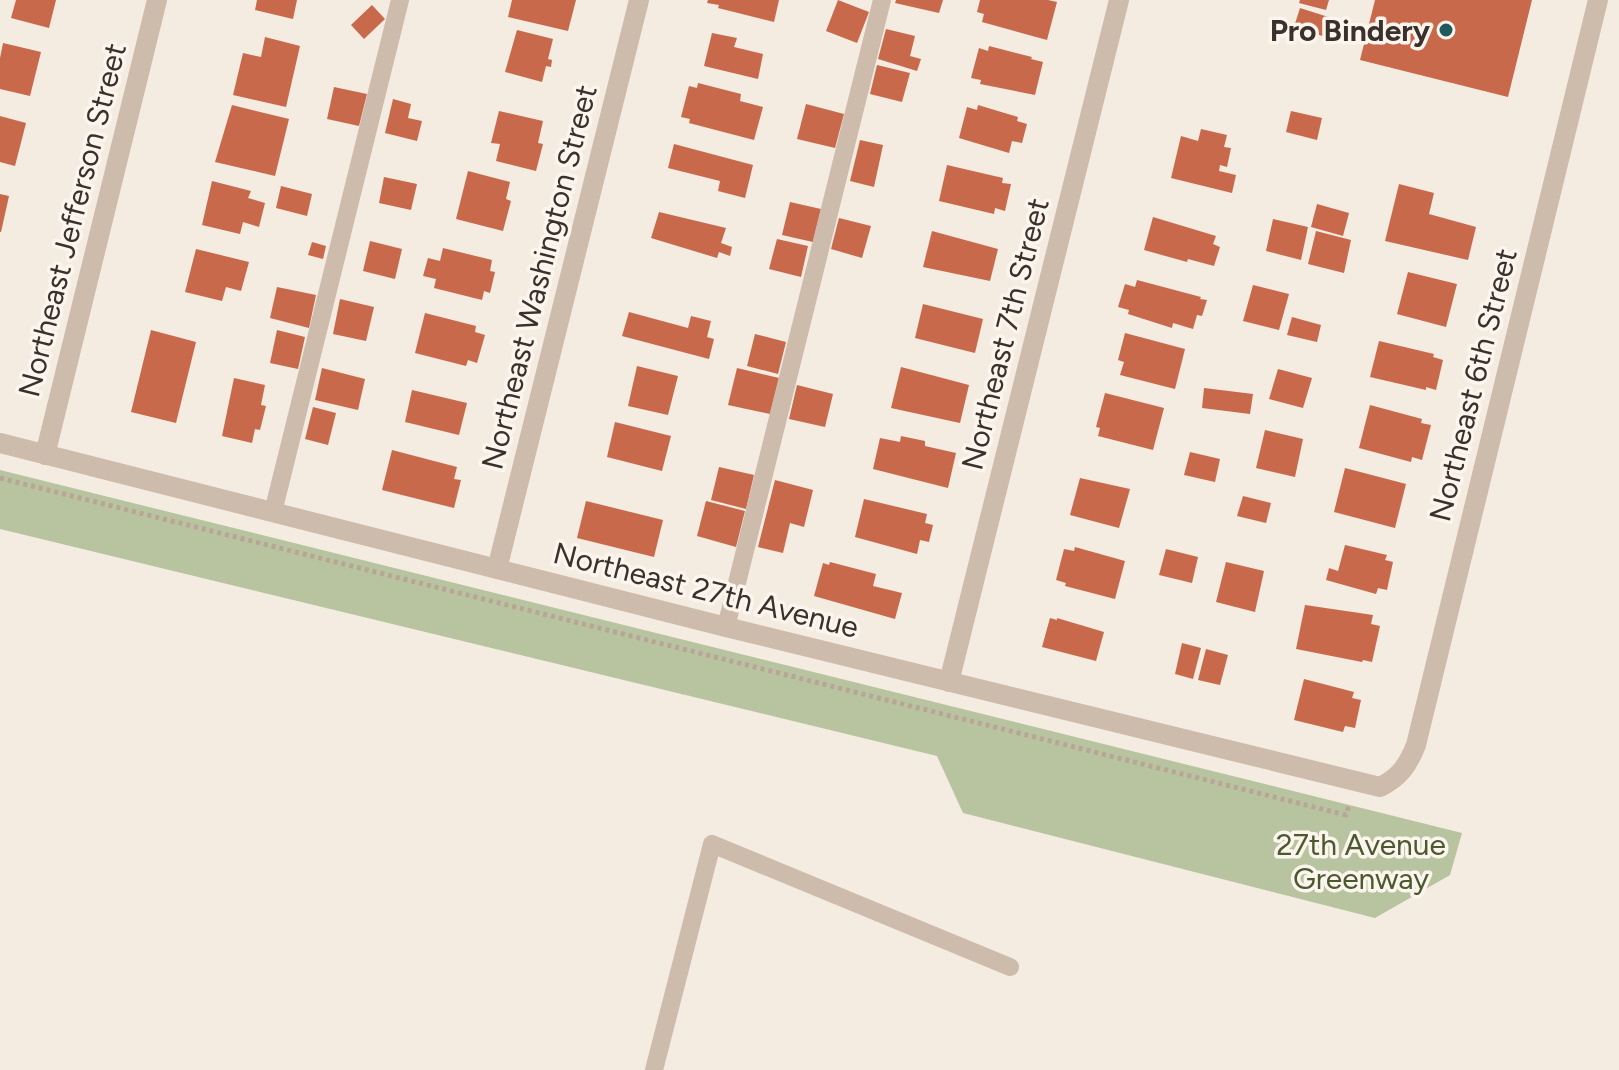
<svg xmlns="http://www.w3.org/2000/svg" width="1619" height="1070" font-family="Figtree,sans-serif">
  <rect width="100%" height="100%" fill="#f4ebe1"/>
  <path fill="#b8c4a0" d="M0,470l1462,363 -12,42 -75,43 -412,-105 -26,-57 -937,-227z"/>
  <path fill="#c8694b" d="M16,0h40l-7,28 -38,-10z
    M257,0h40l-4,19 -38,-9z
    M512,0h64l-8,31 -60,-14z
    M708,0h71l-5,22 -56,-14 1,-3 -12,-2z
    M838,0l31,12 -12,31 -31,-12z
    M896,0h47l-4,13 -44,-10z
    M980,0h68l9,2 -10,38 -65,-18 2,-8 -7,-2z
    M1300,0h29l-3,10 -27,-7z
    M1375,0h157l-24,97 -148,-37z
    M372,5l13,14 -21,20 -13,-14z
    M1300,8l41,13 -6,19 -41,-13z
    M886,29l29,7 -5,20 11,3 -4,12 -39,-12z
    M517,30l36,9 -5,20 4,1 -1,7 -5,-1 -4,16 -37,-10z
    M712,33l25,5 -3,9 29,7 -5,25 -54,-13z
    M265,37l35,9 -14,61 -53,-12 10,-42 18,4z
    M3,43l38,9 -11,44 -30,-7v-31z
    M989,46l43,11 -1,2 12,3 -8,33 -55,-11 1,-4 -10,-2 8,-30 9,3z
    M877,65l33,8 -8,29 -32,-8z
    M698,83l43,11 -1,7 23,6 -9,33 -65,-17 1,-4 -9,-2 8,-31 8,2z
    M334,87l33,7 -8,32 -32,-7z
    M393,99l18,5 -3,14 14,3 -5,20 -32,-8z
    M806,104l38,10 -9,34 -38,-9z
    M232,105l57,14 -14,57 -60,-14z
    M978,105l40,12 -1,4 10,3 -5,19 -10,-2 -3,12 -50,-15 8,-31 10,3z
    M499,111l44,10 -5,22 5,1 -7,27 -40,-10 4,-17 -9,-1z
    M1291,111l31,7 -5,22 -31,-8z
    M0,116l26,7 -11,43 -15,-4z
    M1201,129l26,6 -3,12 7,1 -4,19 -7,-2 -1,6 17,4 -4,18 -61,-15 10,-42 17,5z
    M860,140l23,5 -9,42 -24,-6z
    M674,144l79,21 -8,33 -27,-7 2,-10 -52,-13z
    M947,165l56,13 -1,5 9,1 -6,27 -10,-3 -1,6 -55,-13z
    M468,171l42,11 -4,17 5,2 -8,30 -47,-12z
    M384,177l33,7 -6,26 -32,-7z
    M212,181l39,10 -3,7 17,5 -6,24 -16,-5 -3,12 -38,-9z
    M1399,184l35,9 -5,21 47,13 -8,33 -83,-19z
    M281,186l31,8 -5,22 -31,-8z
    M0,194l9,2 -8,36h-1z
    M790,202l31,7 -8,33 -31,-7z
    M1317,204l32,9 -6,23 -32,-9z
    M659,212l67,16 -5,15 11,4 -2,9 -11,-4 -2,6 -66,-20z
    M1153,217l63,19 -3,8 7,3 -6,19 -26,-7 -1,3 -43,-12z
    M839,218l32,8 -9,32 -31,-9z
    M1273,219l35,8 -7,33 -35,-9z
    M932,231l66,18 -8,32 -67,-14z
    M1316,231l35,9 -7,33 -36,-9z
    M777,239l31,7 -7,31 -32,-8z
    M370,241l32,8 -7,30 -32,-8z
    M312,242l14,4 -3,13 -15,-4z
    M443,248l49,12 -2,11 5,1 -5,21 -6,-2 -2,9 -48,-12 2,-9 -13,-3 5,-18 12,3z
    M196,249l53,13 -8,29 -15,-4 -4,14 -37,-9z
    M1408,272l49,12 -11,43 -49,-13z
    M1137,280l64,17 -1,2 7,1 -5,16 -5,-1 -4,14 -20,-6 -1,5 -44,-14 1,-4 -11,-3 7,-23 10,3z
    M1253,285l36,9 -10,36 -36,-9z
    M277,287l39,8 -7,33 -39,-10z
    M340,299l34,8 -8,34 -33,-7z
    M923,304l60,15 -8,34 -60,-15z
    M629,312l59,16 3,-12 20,5 -4,16 7,2 -5,20 -87,-23z
    M425,313l51,13 -1,6 10,3 -8,28 -9,-3 -2,6 -51,-13z
    M1292,317l29,8 -4,17 -30,-7z
    M151,330l45,12 -20,81 -45,-11z
    M277,330l28,7 -7,32 -28,-6z
    M1125,333l60,16 -10,40 -55,-14 4,-13 -6,-2z
    M755,334l31,8 -8,32 -31,-8z
    M1379,341l55,13 -1,3 10,3 -7,30 -10,-3v3l-56,-13z
    M637,366l41,10 -10,39 -40,-9z
    M901,367l68,18 -9,38 -69,-15z
    M322,368l43,11 -7,31 -43,-10z
    M737,368l42,10 -9,36 -42,-9z
    M1278,369l34,9 -9,30 -34,-9z
    M234,378l31,7 -4,20 5,1 -6,24 -5,-1 -3,14 -30,-7z
    M797,385l36,9 -8,33 -36,-8z
    M1204,388l49,6 -3,20 -48,-6z
    M412,390l55,13 -8,32 -54,-13z
    M1105,393l59,15 -11,42 -55,-14 2,-8 -4,-1z
    M1370,405l52,14 -1,4 10,2 -9,35 -10,-3 -1,5 -52,-14z
    M313,407l23,6 -8,32 -23,-6z
    M615,422l56,14 -9,35 -55,-14z
    M1265,430l38,9 -8,38 -39,-9z
    M901,436l24,5v5l31,7 -8,35 -75,-19 7,-31 20,4z
    M392,450l65,17 -3,12 7,1 -7,28 -72,-18z
    M1190,452l30,7 -5,23 -31,-7z
    M719,467l35,8 -8,34 -35,-9z
    M1345,468l61,16 -11,44 -61,-16z
    M1080,478l50,11 -11,39 -49,-13z
    M775,480l38,10 -9,37 -14,-4 -7,30 -25,-6z
    M1243,496l28,7 -5,20 -29,-7z
    M864,499l63,15 -2,9 8,2 -4,17 -9,-2 -3,14 -62,-17z
    M586,501l77,19 -9,37 -77,-19z
    M706,501l39,10 -9,36 -39,-11z
    M1345,545l42,10 -2,5 8,2 -6,28 -9,-2 -2,6 -50,-14 3,-12 9,3z
    M1075,547l50,14 -10,38 -50,-13 1,-3 -10,-3 8,-31 10,2z
    M1166,549l32,8 -6,26 -33,-8z
    M830,562l46,12 -3,12 29,7 -7,26 -81,-23 9,-33 6,2z
    M1226,562l38,9 -9,41 -39,-10z
    M1305,605l68,10 -2,9 9,2 -8,36 -9,-2 -1,2 -66,-13z
    M1050,618l7,2v-2l47,14 -8,29 -54,-14z
    M1182,643l19,5 -8,31 -18,-5z
    M1206,649l22,6 -8,30 -22,-5z
    M1304,679l50,13 -2,6 9,2 -6,28 -10,-2 -2,6 -49,-12z"/>
  <g fill="none" stroke-linecap="round" stroke-linejoin="round">
    <path stroke="#b9a596" stroke-width="5" stroke-dasharray="4 4" stroke-linecap="butt" d="M0,478l1346,337 3,-10"/>
    <path stroke="#cdbbac" stroke-width="18" d="M273,512l127,-512
      M726,627l156,-627
      M654,1070l58,-226 298,123"/>
    <path stroke="#cdbbac" stroke-width="20" d="M0,443l726,184 654,160c20,-10 28,-22 36,-42l182,-745
      M45,455l112,-455
      M497,569l142,-569
      M949,682l170,-682"/>
  </g>
  <circle fill="#1f5a5e" stroke="#fbf5ee" stroke-width="3" cx="1446" cy="30" r="8"/>
  <g text-anchor="middle" dominant-baseline="central" stroke-width="7" stroke-linejoin="round" paint-order="stroke">
    <g font-size="30" font-weight="bold" fill="#3b302b" stroke="#fbf5ee" text-anchor="end">
      <text x="1430" y="30">Pro Bindery</text>
    </g>
    <g font-size="30" fill="#3b302b" stroke="#fbf5ee">
      <text transform="translate(72 220) rotate(-76)">Northeast Jefferson Street</text>
      <text transform="translate(539 277) rotate(-76)">Northeast Washington Street</text>
      <text transform="translate(1005 334) rotate(-76)">Northeast 7th Street</text>
      <text transform="translate(1473 385) rotate(-76)">Northeast 6th Street</text>
      <text transform="translate(706 590) rotate(14)">Northeast 27th Avenue</text>
    </g>
    <g font-size="30" fill="#4a5a2e" stroke="#fbf5ee">
      <text x="1361" y="844">27th Avenue<tspan x="1361" dy="34">Greenway</tspan></text>
    </g>
  </g>
</svg>
